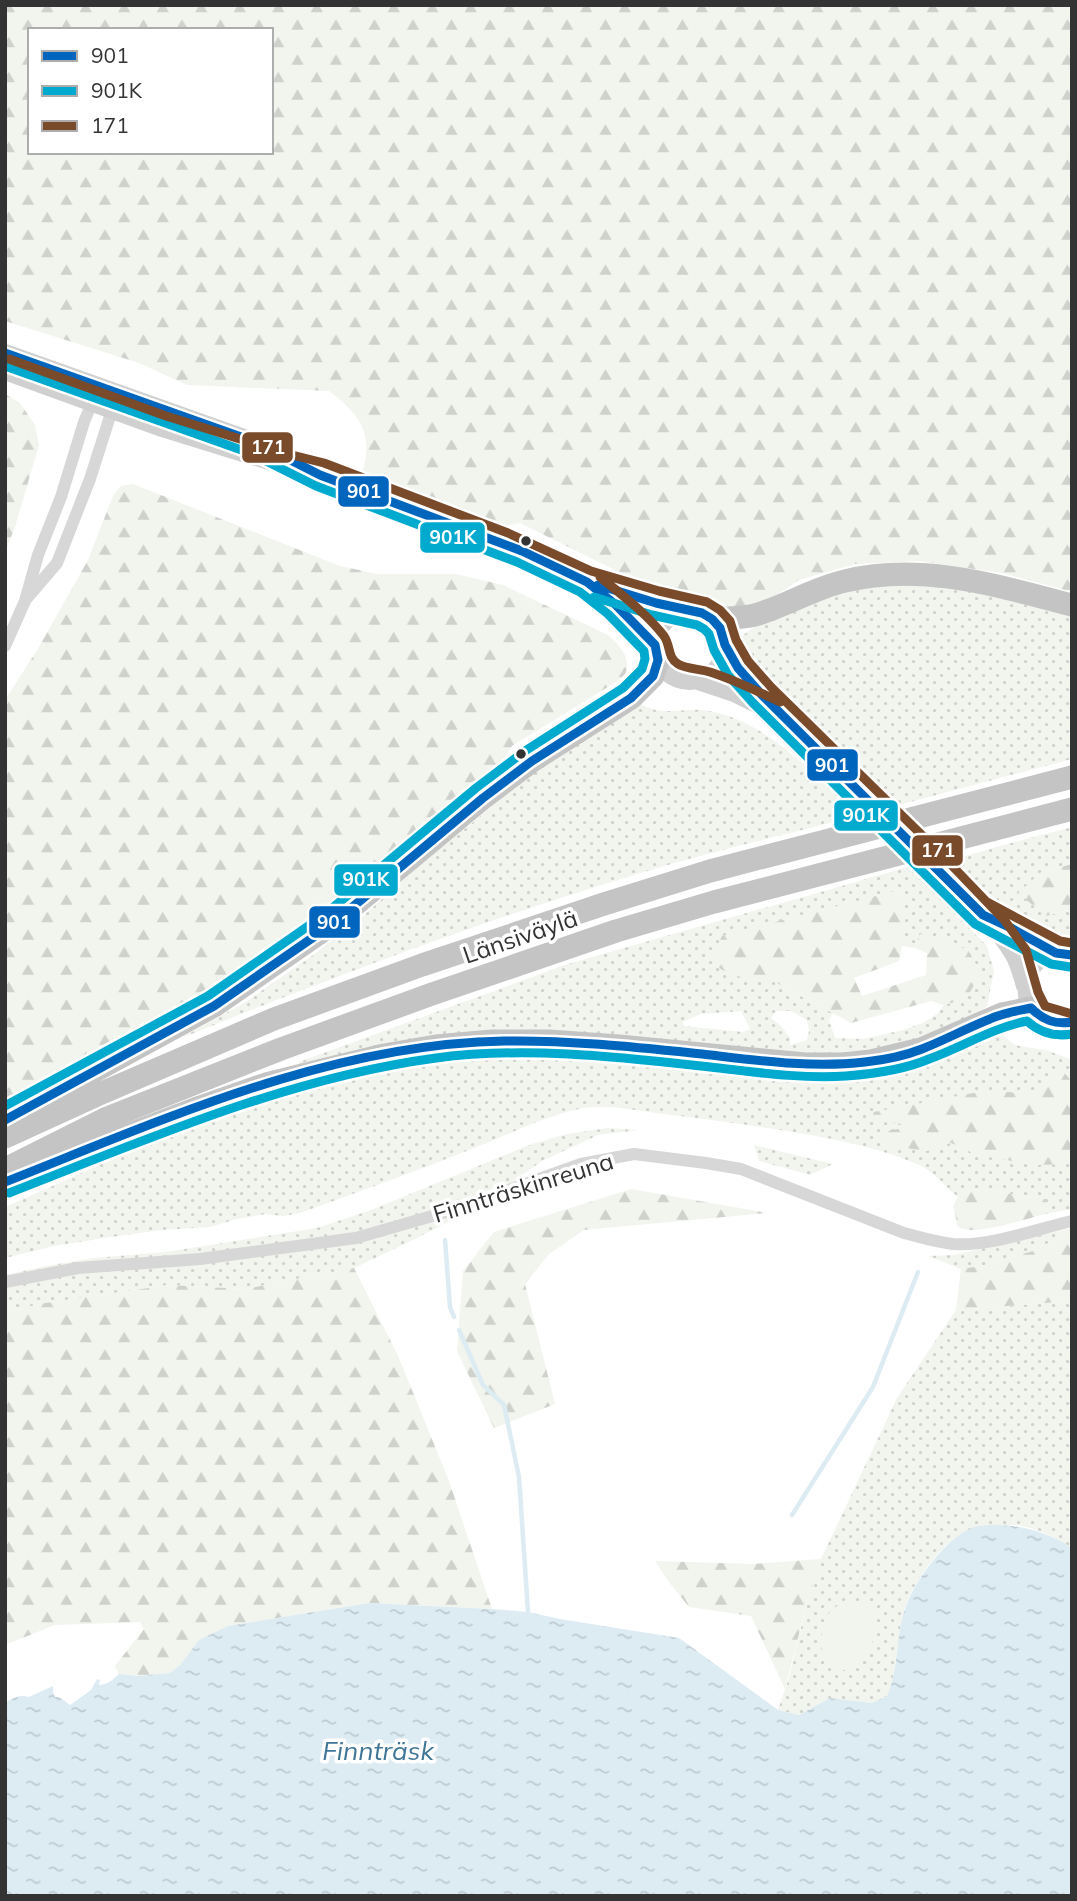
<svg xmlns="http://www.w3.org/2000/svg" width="1077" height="1901" font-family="Mulish,sans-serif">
  <defs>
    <pattern id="grass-dots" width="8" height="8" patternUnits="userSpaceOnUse" patternTransform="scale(1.75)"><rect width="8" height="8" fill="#f1f5ed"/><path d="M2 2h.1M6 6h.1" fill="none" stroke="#cfd2cc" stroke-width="1.8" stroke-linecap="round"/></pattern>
    <pattern id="forest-firs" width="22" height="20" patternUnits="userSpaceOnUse" patternTransform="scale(1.75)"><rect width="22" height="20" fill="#f1f5ed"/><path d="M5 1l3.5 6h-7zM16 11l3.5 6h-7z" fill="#cfd2cc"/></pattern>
    <pattern id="water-ripples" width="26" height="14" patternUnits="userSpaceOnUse" patternTransform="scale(1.75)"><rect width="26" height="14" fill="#ddebf3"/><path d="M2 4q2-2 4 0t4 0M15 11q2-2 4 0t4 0" fill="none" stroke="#becad1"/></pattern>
  </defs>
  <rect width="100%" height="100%" fill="#fff"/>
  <path fill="url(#grass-dots)" fill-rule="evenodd" d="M925,584l51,8 96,25v142l-181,48 -152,-148 -6,-17 38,-26 76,-25 42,-6z
    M641,704c22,14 44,2 68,7 59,10 107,66 149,105 -74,19 -148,36 -221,58 -155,47 -307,104 -458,165l65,-36 65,-45 45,-34 77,-69 40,-31 45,-39z
    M1072,827v37l-32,9 6,43 26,-7v30l-29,-8 -35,-20 -55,-51 43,-13z
    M908,867l79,79 7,25 -7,35 -13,10 -90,35 -79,6 -184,-20 -322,29v-4l269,-98zM902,889v57l13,2 5,-13 46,64 -22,6 -7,9 -14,9 -20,7 -40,9 -28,-1 -6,-18 4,-7 -62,-33 -51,-12 -5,-17zM741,1011l9,18 -7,3 -59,-6 -1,-4 18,-8zM776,1011h15l16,9 2,11 -2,9 -17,5v-7l-9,-12 -10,-8z
    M995,1030l20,15 34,6 23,9v149l-27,5 4,-8 -3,-7 -62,-9 -13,1 -13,6c-14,-11 -24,-26 -41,-33 -47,-20 -99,-28 -149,-36 -35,-5 -70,-10 -105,-14 -23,-3 -58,-10 -79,-6 -38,7 -74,26 -110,40 -57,23 -116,44 -174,65l-17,3 -17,-2 -29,5 -27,8 -48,3 -51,7 -57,9 -49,12v-51c44,-19 87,-39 131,-59 59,-26 122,-48 185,-65 66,-18 137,-25 205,-28 90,-4 180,11 269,22 39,-1 78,-2 115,-13 26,-8 51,-22 76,-33z
    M608,1128l31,2 -41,5 -56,26 -68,48 -61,31 -59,28 -109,21 -76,-4 -124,18 -40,9v-37l41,-9 48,-8 72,-6 151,-24 54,-18 161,-66 35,-10z
    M754,1145l79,19 -23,11 -51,-14z
    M1072,1228v5l-9,2 -27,15 -50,15 -25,4 -33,-13 25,-1z
    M1072,1301v247c-17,-11 -40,-23 -60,-23 -9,0 -18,3 -27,4 -8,1 -19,1 -26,6 -20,12 -47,50 -54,72 -9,30 -6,61 -18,89l-15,7 -42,-5 -31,17 -21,-5 10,-29 20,-82 13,-40 76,-161 59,-88z"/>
  <path fill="url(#forest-firs)" fill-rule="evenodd" d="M5,5h1067v587l-70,-19 -84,-12 -63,3 -56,16 -24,16 -28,10 -27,3 -27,-9 -30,-3 -8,-7 -135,-67 -17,3 -142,-48c13,-43 3,-60 -32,-87l-142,-6 -48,-22 -134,-42zM30,30h241v122h-241z
    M5,394l15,9 15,22 4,20 -24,82 -10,25z
    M133,484l207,82 38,8h78l47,11 105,50c10,9 25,24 17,39 -2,3 -6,5 -9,8l-104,64 -13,21 -84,75 -65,55 -71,54 -87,56 -187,101v-408l34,-53 49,-87 25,-64 8,-10z
    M1072,864v45l-26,7 -28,-23 22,-20z
    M903,889l-1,57 -3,15 -45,17 8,18 64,-21 1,-22 -12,-5 5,-14 17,4 31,12 13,23 -15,26 -22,6 -13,-4 -80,22 -80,-43 -37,-4 -15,-8 -4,-17 7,-15z
    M1063,1071l9,11v82l-36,1 -59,-10 -26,-12 -24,8 -42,-6 -6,-2 -2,-10 26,-5v-4l-32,-3 3,-9 115,-22 48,5 18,-23z
    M631,1189l137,24 -184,17 -35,24 -24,30 30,120 -61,24 -37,-77 6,-80 31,-39z
    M984,1190l62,9 3,7 -4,8c-20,5 -71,23 -87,13l-5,-21 5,-9 13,-6z
    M1072,1233v68l-116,9 5,-41 25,-4 50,-15 27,-15z
    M354,1268l45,90 50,123 43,128 -123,-6 -140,23 -30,14 -19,25 -10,8 -32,3 -19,-2 -4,-8 29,-37 -4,-7 -85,3 -50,20v-333l40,-9 124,-18 76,4z
    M821,1559l-13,40 -23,90 -34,-73 -62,-9 -20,-25 -14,-21 98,3z"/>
  <path fill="#f1f5ed" d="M860,1602c5,2 11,4 13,9 16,30 -31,83 -48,48 -7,-13 -4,-42 9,-51 7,-5 17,-5 26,-6z"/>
  <path fill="url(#water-ripples)" d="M994,1525c28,0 54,7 78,23v348h-1067v-194c9,-3 13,-8 24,-5l24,-11v6l2,5h4l11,8 21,-15 6,-11 3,1 -1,5c9,0 14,-6 20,-11l19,2 32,-3 10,-8 19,-25 29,-14 141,-23 123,6 36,3 32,7 119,19 99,72 21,5 31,-17 42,5 15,-7c13,-29 8,-61 19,-90 9,-26 41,-69 66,-78 7,-3 15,-3 22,-3z"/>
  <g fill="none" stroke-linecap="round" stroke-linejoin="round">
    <path stroke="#ddebf3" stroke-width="4.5" d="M445,1240l5,67 4,10
      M459,1330l24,55 21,20 15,72 9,135
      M792,1515l81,-128 45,-115"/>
    <path stroke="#d7d7d7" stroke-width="12" d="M27,598l30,-35 33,-84 22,-69v-7
      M5,646l20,-45 13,-46 23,-58 23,-75 8,-19 6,-4
      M5,1282l73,-14 122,-9 156,-21 97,-28 128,-46 53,-10 72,9 35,6 163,64c16,4 32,9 49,11 35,3 84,-15 119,-23"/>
    <path stroke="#d0d0d0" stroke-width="18" d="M5,353l250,89 34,17
      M5,371l157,57 123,38 35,9 184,69 83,38 69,21 32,8
      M593,587l37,31 25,27
      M655 646a35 35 0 1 1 70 0a35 35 0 1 1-70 0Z
      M725,645c32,55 88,101 133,146
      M695,680l39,13 39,19
      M953,885c22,21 45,43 61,70 5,9 8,21 11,31
      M986,916l25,12 45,25
      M1072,955c-58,-18 -63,82 0,67"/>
    <path stroke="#c4c4c4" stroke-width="23" d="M712,619c14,-1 30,-1 43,-4 31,-9 59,-27 90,-34 77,-19 153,5 227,24
      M5,1120l209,-114 117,-81 152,-127 49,-37 99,-63 22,-22 5,-16
      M5,1137l92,-42 177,-76 148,-54 182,-61 106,-33 362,-94
      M5,1169l100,-50 176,-70 151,-55 184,-63 98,-29 358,-93
      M26,1174l174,-67 66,-23 118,-29 52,-9 56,-5h57l70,5 186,18h38l28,-3 50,-12 81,-35 29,-6"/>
    <path stroke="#d0d0d0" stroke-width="18" d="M858,791l95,94"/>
    <defs>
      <path id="bus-1" d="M5,353l250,89 65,33 202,76 65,31 29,23 39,40 3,15 -5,16 -22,22 -99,63 -49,37 -152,127 -117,81 -209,114
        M598,585l58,18 46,10 10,6 8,9 5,17 13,23 24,27 221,220 28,13 45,25 16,2
        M5,1182c160,-63 325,-138 499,-141 69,-1 139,7 207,14 51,6 103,13 154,7 19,-2 39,-6 57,-13 23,-9 45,-21 68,-30 13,-6 27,-8 41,-11 12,12 24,17 41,14"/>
      <path id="bus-2" d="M5,366l245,87 66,33 201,76 63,30 28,22 36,37 1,8 -3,10 -19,19 -98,63 -49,37 -152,127 -116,81 -203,110
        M594,597l58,18 45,10 7,4 5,5 5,16 14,25 25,28 222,221 76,40 19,3
        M9,1193c139,-54 278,-115 427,-135 90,-12 183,-1 274,9 45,5 91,12 136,9 28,-2 57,-6 83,-17 33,-12 63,-31 98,-38 13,12 27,16 45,13"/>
      <path id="bus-3" d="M9,359l157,57 122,38 36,9 184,70 83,38 68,20 48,11 13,8 10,11 6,19 12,21 23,26 166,163 68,71 21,29 12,42 7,14 27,8
        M600,577c22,18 46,36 64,59 7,10 3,21 14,28 8,5 23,5 32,8 25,8 47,19 70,30
        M987,902l73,39 12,2"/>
    </defs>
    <use href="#bus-1" stroke="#fff" stroke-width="14"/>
    <use href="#bus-2" stroke="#fff" stroke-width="14"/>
    <use href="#bus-3" stroke="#fff" stroke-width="14"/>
    <use href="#bus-1" stroke="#0065bd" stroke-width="9"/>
    <use href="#bus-2" stroke="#00a9ce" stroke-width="9"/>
    <use href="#bus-3" stroke="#7a4b2a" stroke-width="9"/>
  </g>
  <g fill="#333" stroke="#fff" stroke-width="2.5">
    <circle cx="526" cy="541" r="6"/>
    <circle cx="521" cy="754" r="6"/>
  </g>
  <g text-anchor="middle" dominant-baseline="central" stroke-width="7" stroke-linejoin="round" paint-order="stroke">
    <g font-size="24" fill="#333" stroke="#fff">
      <text transform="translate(520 936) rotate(-19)">Länsiväylä</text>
      <text transform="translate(523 1187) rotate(-17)">Finnträskinreuna</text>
    </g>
    <g font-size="26" font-style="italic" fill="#3f7597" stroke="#fff">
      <text x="378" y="1750">Finnträsk</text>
    </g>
  </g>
  <g stroke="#fff" stroke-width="2.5">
    <rect x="241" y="431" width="53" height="33" rx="7" fill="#7a4b2a"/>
    <rect x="337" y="475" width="53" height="33" rx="7" fill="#0065bd"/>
    <rect x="419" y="521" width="67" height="33" rx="7" fill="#00a9ce"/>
    <rect x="806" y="748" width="53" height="34" rx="7" fill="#0065bd"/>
    <rect x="833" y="799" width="66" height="33" rx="7" fill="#00a9ce"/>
    <rect x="911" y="834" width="53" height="33" rx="7" fill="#7a4b2a"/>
    <rect x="333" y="863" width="66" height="34" rx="7" fill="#00a9ce"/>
    <rect x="308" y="905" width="53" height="34" rx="7" fill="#0065bd"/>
  </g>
  <g font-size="19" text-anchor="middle" font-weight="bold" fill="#fff">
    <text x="268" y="454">171</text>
    <text x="364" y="498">901</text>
    <text x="453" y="544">901K</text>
    <text x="832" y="772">901</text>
    <text x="866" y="822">901K</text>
    <text x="938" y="857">171</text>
    <text x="366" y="886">901K</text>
    <text x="334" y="929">901</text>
  </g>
  <rect width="1077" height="1901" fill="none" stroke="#333333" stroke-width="14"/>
  <rect x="28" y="28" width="245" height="126" fill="#ffffff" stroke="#adadad" stroke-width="2"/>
  <rect x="42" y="51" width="35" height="10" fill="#0065bd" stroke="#adadad" stroke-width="2"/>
  <text x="91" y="63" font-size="21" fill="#333333">901</text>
  <rect x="42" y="86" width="35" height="10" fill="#00a9ce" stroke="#adadad" stroke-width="2"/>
  <text x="91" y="98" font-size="21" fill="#333333">901K</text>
  <rect x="42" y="121" width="35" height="10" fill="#7a4b2a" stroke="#adadad" stroke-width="2"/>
  <text x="91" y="133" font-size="21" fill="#333333">171</text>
</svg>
